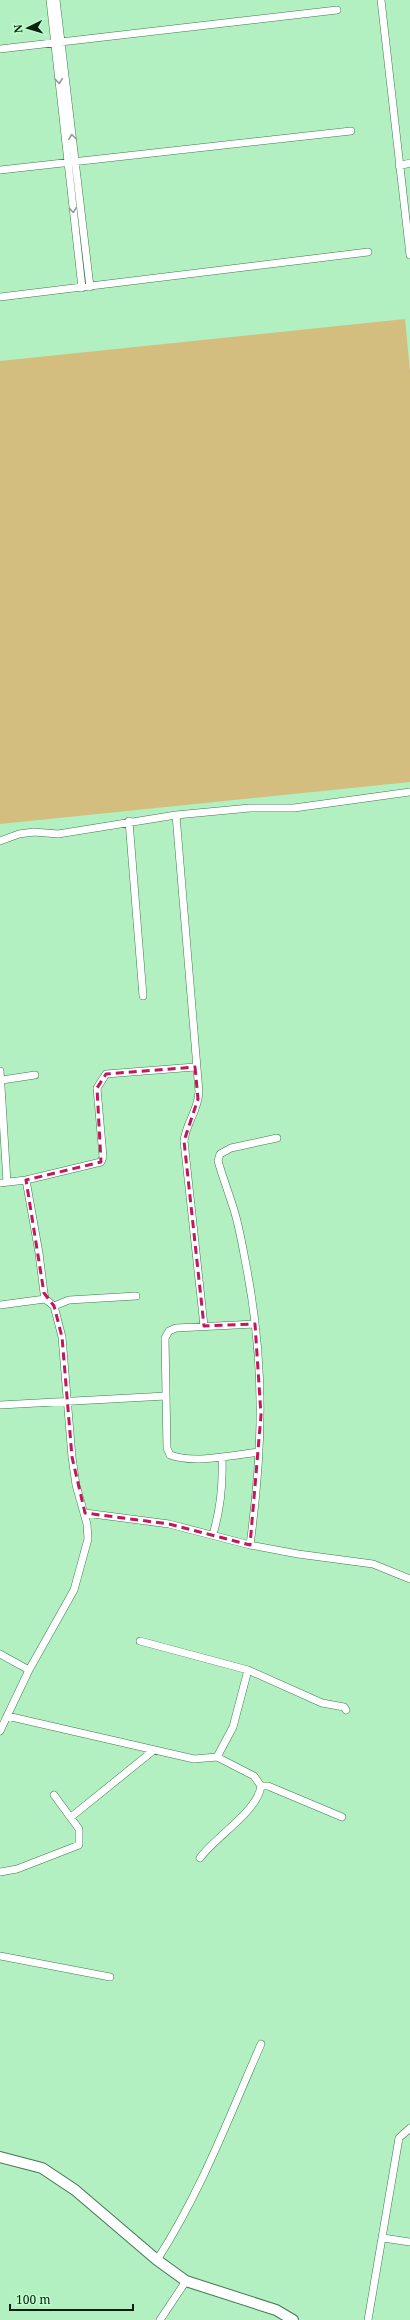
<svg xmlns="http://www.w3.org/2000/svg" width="410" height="2320" font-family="'Noto Serif',serif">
  <rect width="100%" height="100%" fill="#b2efc1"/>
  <path fill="#d3be7f" d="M405,319l5,52v411l-410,42v-463z"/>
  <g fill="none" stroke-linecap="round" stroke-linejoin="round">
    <defs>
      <path id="street" d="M50,0l32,288
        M56,0l34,287
        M381,0l29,255
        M0,49l337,-39
        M399,166l11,-3
        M0,170l351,-39
        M0,297l368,-45
        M176,815l23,277c-1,19 -13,31 -15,49l20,185
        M129,821l14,175
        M0,841l19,-7 15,-2 24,2 118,-19 74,-7h44l116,-16
        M0,1071l7,111
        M2,1080l33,-5
        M0,1183l26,-3 75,-18 2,-5 -6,-69 9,-14 89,-7
        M0,1305l45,-6
        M54,1306l15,-6 67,-4
        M255,1324l-79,4 -7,3 -4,7 2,110 3,7c23,9 65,0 89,-3
        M0,1405l166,-9
        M85,1513l84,11 81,21 48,9 75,10 37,15
        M213,1534c8,-26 10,-50 9,-77
        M250,1545c13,-97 15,-179 -3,-275 -4,-20 -7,-41 -13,-60 -5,-16 -11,-32 -16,-49l2,-7 11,-6 46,-10
        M140,1641l108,29 74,33 22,4 2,3
        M0,1654l29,16
        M7,1716l187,43 23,-2 37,19 7,10c-3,25 -46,51 -61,72
        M0,1731l29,-61 45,-80 14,-51 -1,-15 -11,-39 -4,-28 -10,-120 -8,-31 -9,-7 -1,-6 -5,-40 -13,-73
        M217,1757l16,-30 15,-57
        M261,1786h7l74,31
        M71,1817l83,-67
        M0,1872l17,-3 62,-24v-16l-25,-34
        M0,1956l110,21
        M383,2238l27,4
        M157,2260c44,-68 72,-143 104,-216
        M160,2320l26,-39
        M368,2320l31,-182 11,-10"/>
      <path id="secondary" d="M0,2157l42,11 33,22 82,70 29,21 90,29 17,10"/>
    </defs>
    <use href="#street" stroke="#407951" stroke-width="8"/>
    <use href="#secondary" stroke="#407951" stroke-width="12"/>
    <use href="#street" stroke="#fff" stroke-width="7"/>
    <use href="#secondary" stroke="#fff" stroke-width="10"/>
  </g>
  <defs><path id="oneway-chevron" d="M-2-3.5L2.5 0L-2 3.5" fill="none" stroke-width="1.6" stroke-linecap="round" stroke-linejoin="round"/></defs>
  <g stroke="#909b94">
    <use href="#oneway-chevron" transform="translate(59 81) rotate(84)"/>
    <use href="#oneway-chevron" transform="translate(72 137) rotate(-97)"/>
    <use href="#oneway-chevron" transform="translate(73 210) rotate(84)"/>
  </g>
  <path fill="none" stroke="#c2185b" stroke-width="3" stroke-dasharray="8 5" stroke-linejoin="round" d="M195,1067l3,32 -14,42 20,185 51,-2 6,91 -11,130 -81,-21 -84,-11 -13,-56 -10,-120 -8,-31 -10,-13 -18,-113 75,-18 -4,-74 9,-14z"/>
  <g transform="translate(28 28) rotate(265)" stroke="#bffcce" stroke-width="3" paint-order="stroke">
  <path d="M0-3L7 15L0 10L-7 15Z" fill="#092111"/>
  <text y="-6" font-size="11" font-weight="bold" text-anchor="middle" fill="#092111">N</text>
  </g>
  <path d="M10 2304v6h123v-6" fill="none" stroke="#092111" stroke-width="2"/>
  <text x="16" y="2304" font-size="12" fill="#092111" stroke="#bffcce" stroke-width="3" paint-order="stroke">100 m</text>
</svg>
